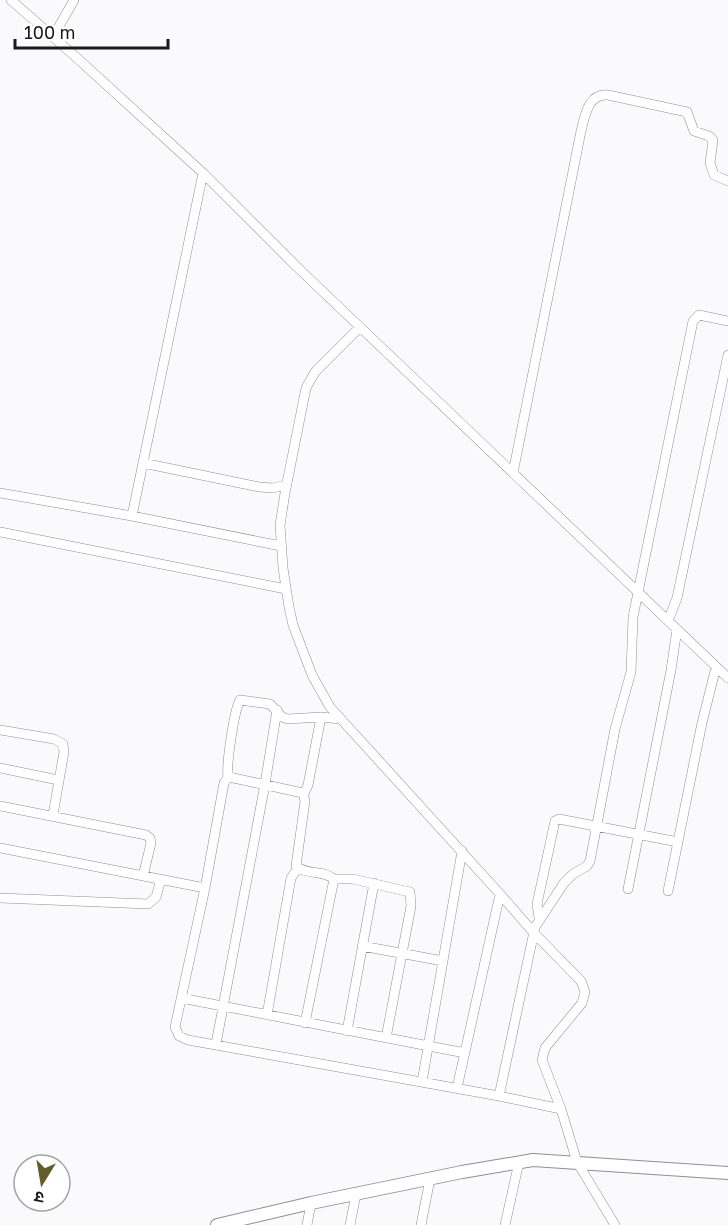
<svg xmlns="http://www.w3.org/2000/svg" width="728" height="1225" font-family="'Golos Text','Noto Sans Devanagari',sans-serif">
  <rect width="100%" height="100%" fill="#faf9fc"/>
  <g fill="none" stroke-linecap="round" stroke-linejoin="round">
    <defs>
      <path id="minor" d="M11,0l66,58 126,115 93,93 432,412
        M53,37l21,-37
        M360,327l-45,45 -9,16 -21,105 -5,32 3,43 6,39 4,18 19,50 18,32 170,187 33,38 48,49 4,11 -3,11 -37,45 -3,12 19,49 16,53 38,63
        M143,463l116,24 14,1 13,-3
        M513,473l68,-342c4,-15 7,-38 27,-36l79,17 7,19 15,5 4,4 -3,23 4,12 14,6
        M0,493l132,23 149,30
        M132,516l71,-343
        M0,532l286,57
        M668,621l9,-23 51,-243
        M0,730l54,9 9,5 1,8 -11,63
        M0,768l58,12
        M228,778c-2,-13 6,-67 12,-78l30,4 12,13 6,2 33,-2 19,2
        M304,794l4,-9 13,-68
        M0,806l146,29 4,3 1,5 -8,33
        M0,848l205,40
        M334,879h19l57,13 1,14 -25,132
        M628,889l43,-219 6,-41
        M668,891l34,-168 14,-56
        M0,898l148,6 8,-7 5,-18
        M539,918l-2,-14 18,-83 4,-2 119,23
        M362,946l81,15
        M181,998l284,55
        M267,1015l24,-137 7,-10
        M305,1023l29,-144c-10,-9 -28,-4 -38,-13l9,-65 -2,-8 -74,-16 -5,6 -19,105 -30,139 4,9 9,4 311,56 62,13
        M347,1031l27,-148
        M216,1044l49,-260 12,-74
        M422,1082l40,-231
        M457,1088l43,-194
        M499,1096l36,-169 29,-44 9,-9 14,-8 3,-5 25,-132 16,-57 2,-55 60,-296 6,-6 29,6
        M307,1225l4,-22
        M350,1225l6,-31
        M421,1225l9,-46
        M505,1225l14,-63"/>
      <path id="tertiary" d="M217,1225l94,-22 151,-31 71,-12 195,13"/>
    </defs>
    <use href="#minor" stroke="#908f92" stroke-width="10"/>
    <use href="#tertiary" stroke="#908f92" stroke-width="14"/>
    <use href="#minor" stroke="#fff" stroke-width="9"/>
    <use href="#tertiary" stroke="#fff" stroke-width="12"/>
  </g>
  <g transform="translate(42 1183) rotate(191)"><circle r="28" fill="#ffffff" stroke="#a3a3a4" stroke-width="1.5"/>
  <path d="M0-4.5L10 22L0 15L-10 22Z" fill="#625c28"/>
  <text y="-9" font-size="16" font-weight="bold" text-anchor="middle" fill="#1a1a1b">उ</text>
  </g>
  <path d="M15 39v9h153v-9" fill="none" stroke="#1a1a1b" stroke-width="3"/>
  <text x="24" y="39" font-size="18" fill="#1a1a1b" stroke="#ffffff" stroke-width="4.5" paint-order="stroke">100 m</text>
</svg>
